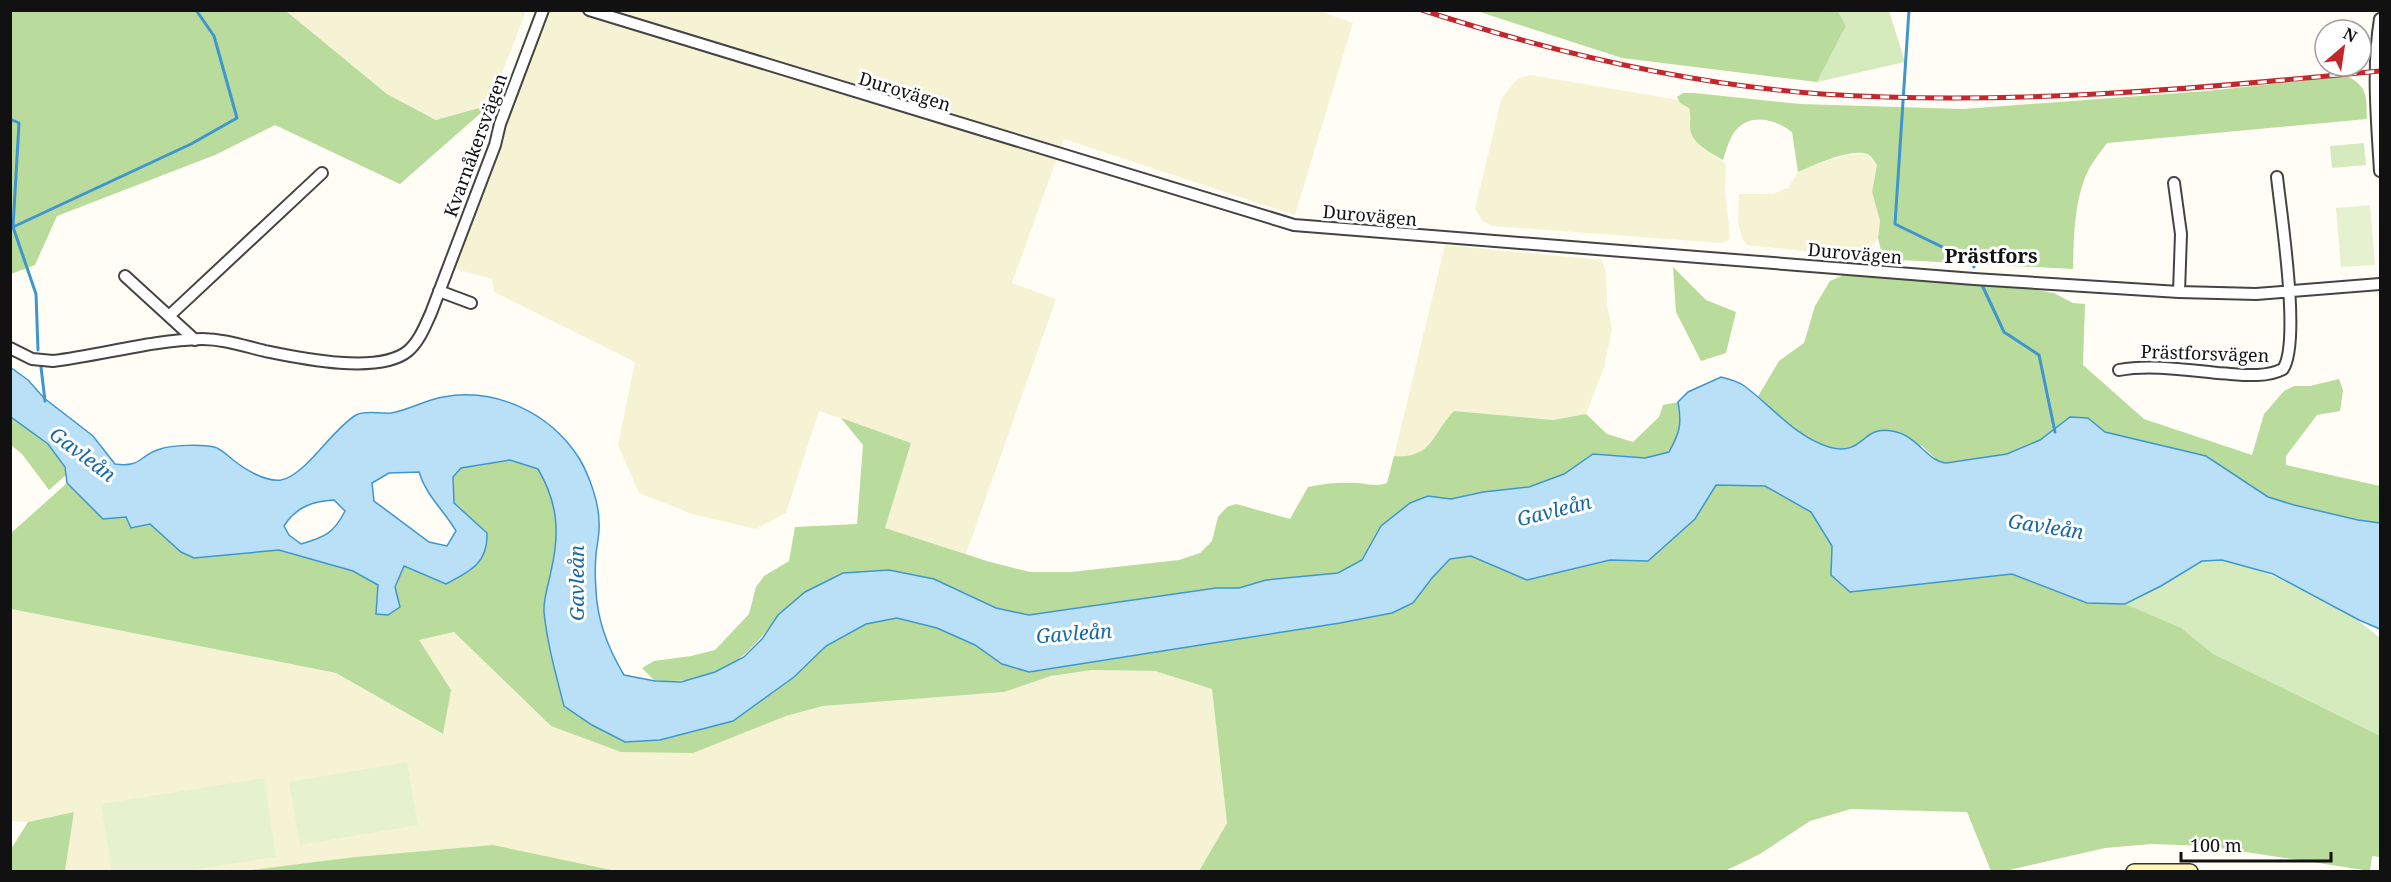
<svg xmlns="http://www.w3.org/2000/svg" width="2391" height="882" font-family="'Noto Serif',serif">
  <rect width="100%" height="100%" fill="#fffdf5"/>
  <path fill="#f6f3d4" d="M1317,10l36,13 -58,192 -231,-76 -52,144 44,16 -90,255 -82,-26 27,-85 -92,-32 -33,102 -30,16 -64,-15 -53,-21 -21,-48 17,-83 -141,-70 -2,-13 -40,-11 97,-257z
    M286,11h240l-36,94 -53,15 -50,-26z
    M1530,75l148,25 2,3 9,5 2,11 -1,10 11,18 25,17 -1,24 5,50 -3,3 -6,2 -228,-17 -11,-5 -7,-12 27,-112 15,-18z
    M1866,154l11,11 -5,27 8,29 -2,17 -10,14 -9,5 -112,-12 -5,-7 -4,-16 1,-28h33l16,-6 10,-16 11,-6 38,-11z
    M1445,245l157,15 4,13 1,30 5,27 -8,37 -18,47 -33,6 -99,-9 -27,37 -17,9 -16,-1z
    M10,609l326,64 106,61 9,-44 -33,-50 37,-8 96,94 235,-10 37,-10 181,-14 47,-16 41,-6 63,1 57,18 15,134 -28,49h-583l-123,-27 -138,12 -110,15 -180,-1 9,-59 -46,10 -17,-1z"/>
  <path fill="#d5ebbd" d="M1838,11h51l16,51 -88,20 29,-56z
    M2364,143l2,22 -34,3 -2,-22z
    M2222,560c57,14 114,40 158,78v219l-255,-253 36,-18 41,-25z"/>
  <path fill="#b9dc9c" d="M10,11h276l101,83 49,26 54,-15 -90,79 -125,-59 -60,30 -158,61 -22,49 -24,9z
    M1838,11l8,15 -29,56 -195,-24 -145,-47z
    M2347,76c22,12 19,20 20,43l-260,24c-6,8 -12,16 -17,24 -16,30 -16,68 -17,102l-173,-9 -18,-5 -4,-17 2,-17 -8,-29 5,-27c-3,-4 -5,-9 -10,-11 -16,-6 -54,11 -69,18l-6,-40c-15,-12 -41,-20 -56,-2 -7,8 -10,21 -13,30 -12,-7 -33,-17 -33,-33 0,-7 1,-12 -1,-19l-9,-5 -3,-6 6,-4h11l106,11 163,5 244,-18z
    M1673,267l33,33 30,12 -10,41 -25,8 -25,-49z
    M1846,274l179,14 29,5 19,10 12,1 -2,61 61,54 108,36 12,-41 20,-23 10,-5h16l29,-7 4,11 -3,21 -23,4 -31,41v9l94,21v37l-22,-3 -64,-15 -26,-8 -62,-41 -101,-24 -17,-14 -18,-1 -30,23 -33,14 -61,9 -7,-1 -17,-16 -56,-10c-3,3 -6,8 -10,10 -28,17 -78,-32 -99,-48l22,-37 25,-18 11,-37 15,-25z
    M1678,402c4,22 2,30 -9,50l-24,6 -52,-4 -29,20 -35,13 -46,5 -32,7 -23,-3 -47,30 -19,34 -24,13 -72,7 -27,8h-23l-186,27 -34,-6 -32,-17 -186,23c-33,48 -63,69 -123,66l-13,-13 12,-7 37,-5 24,-6 34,-36 7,-27 8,-11 25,-15 6,-34 62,-3 6,-79 -22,-27 70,25 -26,85 105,34 40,10h41l108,-12 21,-7 12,-12 6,-24 9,-10 9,-3 54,15 18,-32c16,-4 33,-5 50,-4 11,1 17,4 29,0l7,-27c39,3 38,-23 60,-45l99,9 33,-6 21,20 26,8 26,-25 4,-12z
    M11,417c20,14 52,31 55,58l-17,15 -27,-36 -11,-9z
    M510,460l28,9c20,35 22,63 13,102 -2,12 -8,28 -7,40 3,32 12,64 20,95l28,19 33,17 35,-2 73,-19 61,-44 32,-31 40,-22 31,-6 40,10 38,17 27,19 27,8 311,-49 92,-45 18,-19 21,-3 56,24 83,-20 38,1 47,-42 21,-34 49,1 46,26 21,34 -1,29 19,17 162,-18 75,29 38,1 56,24 32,26 167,82v121l-8,-1 -2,15 -163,-25 -55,-2 -47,4 -100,23h-14l-24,-59 -116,-3 -41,12 -50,33 -35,17h-526l28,-48 -15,-134 -57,-18 -63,-1 -41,6 -47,16 -181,14 -37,10 -93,37 -72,-1 -70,-26 -97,-94 -35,8 32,50 -8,44 -107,-61 -325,-64 -1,-75 57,-51 36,36 24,-2 4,11 19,-4 31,28 13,6 85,-8 74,21 25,14v13l22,9 -5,-20 9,-21 42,17 41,-50 -33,-30 -1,-26 8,-9z
    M74,812l-9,59h-54v-22l17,-27z
    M493,845l123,26h-371l110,-14z"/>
  <path fill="#e6f2cf" d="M2370,205l5,60 -34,2 -5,-59z
    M407,762l11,63 -118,20 -11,-63z
    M264,778l12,79 -92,14h-72l-11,-67z"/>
  <path fill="#b9e0f7" stroke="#3f96cf" stroke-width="1.5" fill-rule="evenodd" d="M10,367l18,13 16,18 49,38 22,28c27,4 24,-9 45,-15 12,-4 41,-5 54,-2 6,1 13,8 18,12 12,10 33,23 49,21 24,-4 51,-51 75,-65 9,-5 24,-1 35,-2 18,-3 34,-13 52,-16 53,-10 107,16 136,61 10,17 20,44 20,64 1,11 -2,22 -3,32 -1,12 -1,24 0,36 1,30 13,60 28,85l31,6 26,1 34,-10 29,-15 18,-18 16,-24 27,-23 38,-19 46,-3 45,9 62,29 33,7 187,-27h23l27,-8 72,-7 24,-13 19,-34 29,-23 18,-7 23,3 32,-7 46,-5 35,-13 29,-20 52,4 24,-6c11,-20 13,-28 9,-50l10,-10 33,-15c7,2 16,4 22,8 28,20 52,52 86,62 35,10 32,-22 63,-16 26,4 34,30 54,32l61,-9 33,-14 30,-23 18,1 17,14 101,24 62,41 26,8 64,15 22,3v106l-21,-9 -86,-46 -51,-14 -20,1 -41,25 -36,18 -38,-1 -75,-29 -162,18 -19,-17 1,-29 -21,-34 -46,-26 -49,-1 -21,34 -47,42 -38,-1 -83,20 -56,-24 -21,3 -18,19 -19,25 -21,10 -52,10 -311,49 -27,-8 -27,-19 -38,-17 -40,-10 -31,6 -40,22 -32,31 -61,44 -73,19 -35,2 -33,-17 -28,-19c-8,-31 -17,-63 -20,-94 -1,-13 5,-29 7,-41 9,-38 7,-68 -13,-102l-28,-9 -49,8 -8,9 1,26 33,30c1,30 -16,38 -41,51l-42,-18 -9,21 5,20 -12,8 -12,-1 2,-29 -25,-14 -74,-21 -85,8 -13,-6 -31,-28 -19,4 -5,-11 -23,2 -36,-36 -2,-16 -17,-23 -37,-27zM419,472c7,24 25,38 37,59l-9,15 -18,-4 -55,-41 -2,-18 17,-10zM334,500l11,11c-11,22 -20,26 -44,33l-12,-9 -5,-9c12,-19 29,-25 50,-26z"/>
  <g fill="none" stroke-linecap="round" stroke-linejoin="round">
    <path stroke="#3f96cf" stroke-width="3" d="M1909,10l-14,214 76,37 3,6
      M10,119l9,4 -6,104 23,67 2,56
      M13,227l178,-83 46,-26 -23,-82 -18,-26
      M1982,285l22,47 35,23 16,77
      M41,367l4,34"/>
    <defs>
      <path id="street" d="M589,10l705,215 680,54 205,13 77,2 124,-10
        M2380,19c-8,49 -3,102 0,152
        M2174,183l7,51 -2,58
        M125,276l70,64
        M439,291l32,12
        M169,316l153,-143
        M10,348l22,11 21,2c49,-6 99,-21 149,-22 22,0 42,7 63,12 34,7 114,24 143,0 11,-9 17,-25 23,-38l64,-168 5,-21 43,-114
        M2119,370c31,-6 68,0 99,3 20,1 46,6 65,-4 18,-26 -2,-155 -6,-192"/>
      <path id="secondary" d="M2134,872h56"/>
    </defs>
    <use href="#street" stroke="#444" stroke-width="14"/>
    <use href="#secondary" stroke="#333" stroke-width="18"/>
    <use href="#street" stroke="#fff" stroke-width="10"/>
    <use href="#secondary" stroke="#fff6b0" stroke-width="15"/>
    <defs>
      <path id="rail" d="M1422,10c129,42 264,74 400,84 186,12 373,-5 558,-23"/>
    </defs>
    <use href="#rail" stroke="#c4262e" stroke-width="5"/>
    <use href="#rail" stroke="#fff" stroke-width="3" stroke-dasharray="9" stroke-linecap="butt"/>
  </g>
  <g text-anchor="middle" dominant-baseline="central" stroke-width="6" stroke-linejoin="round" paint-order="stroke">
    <g font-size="18" fill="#111" stroke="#fff">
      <text transform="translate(905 91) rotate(17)">Durovägen</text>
      <text transform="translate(475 145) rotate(-70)">Kvarnåkersvägen</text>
      <text transform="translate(1370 215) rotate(5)">Durovägen</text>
      <text transform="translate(1855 253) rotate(5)">Durovägen</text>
      <text transform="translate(2205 353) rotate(2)">Prästforsvägen</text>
    </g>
    <g font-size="20" font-weight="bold" fill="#111" stroke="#fff">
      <text x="1991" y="255">Prästfors</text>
    </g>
    <g font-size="20" font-style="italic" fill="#1768a6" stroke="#fff">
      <text transform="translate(83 454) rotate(37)">Gavleån</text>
      <text transform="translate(1554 510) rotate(-14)">Gavleån</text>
      <text transform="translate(2046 526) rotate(9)">Gavleån</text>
      <text transform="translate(576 583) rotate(-90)">Gavleån</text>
      <text transform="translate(1074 633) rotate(-4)">Gavleån</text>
    </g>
  </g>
  <rect width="2391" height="882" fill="none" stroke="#111111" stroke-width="24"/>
  <g transform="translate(2343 48) rotate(29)"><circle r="28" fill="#ffffff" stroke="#a0a0a0" stroke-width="1.5"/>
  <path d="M0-4.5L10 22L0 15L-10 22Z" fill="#c4262e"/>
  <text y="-9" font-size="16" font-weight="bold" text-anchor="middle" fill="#111111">N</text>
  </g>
  <path d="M2181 852v9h150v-9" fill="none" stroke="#111111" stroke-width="3"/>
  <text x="2190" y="852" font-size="18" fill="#111111" stroke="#ffffff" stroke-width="4.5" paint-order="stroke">100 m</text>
</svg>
